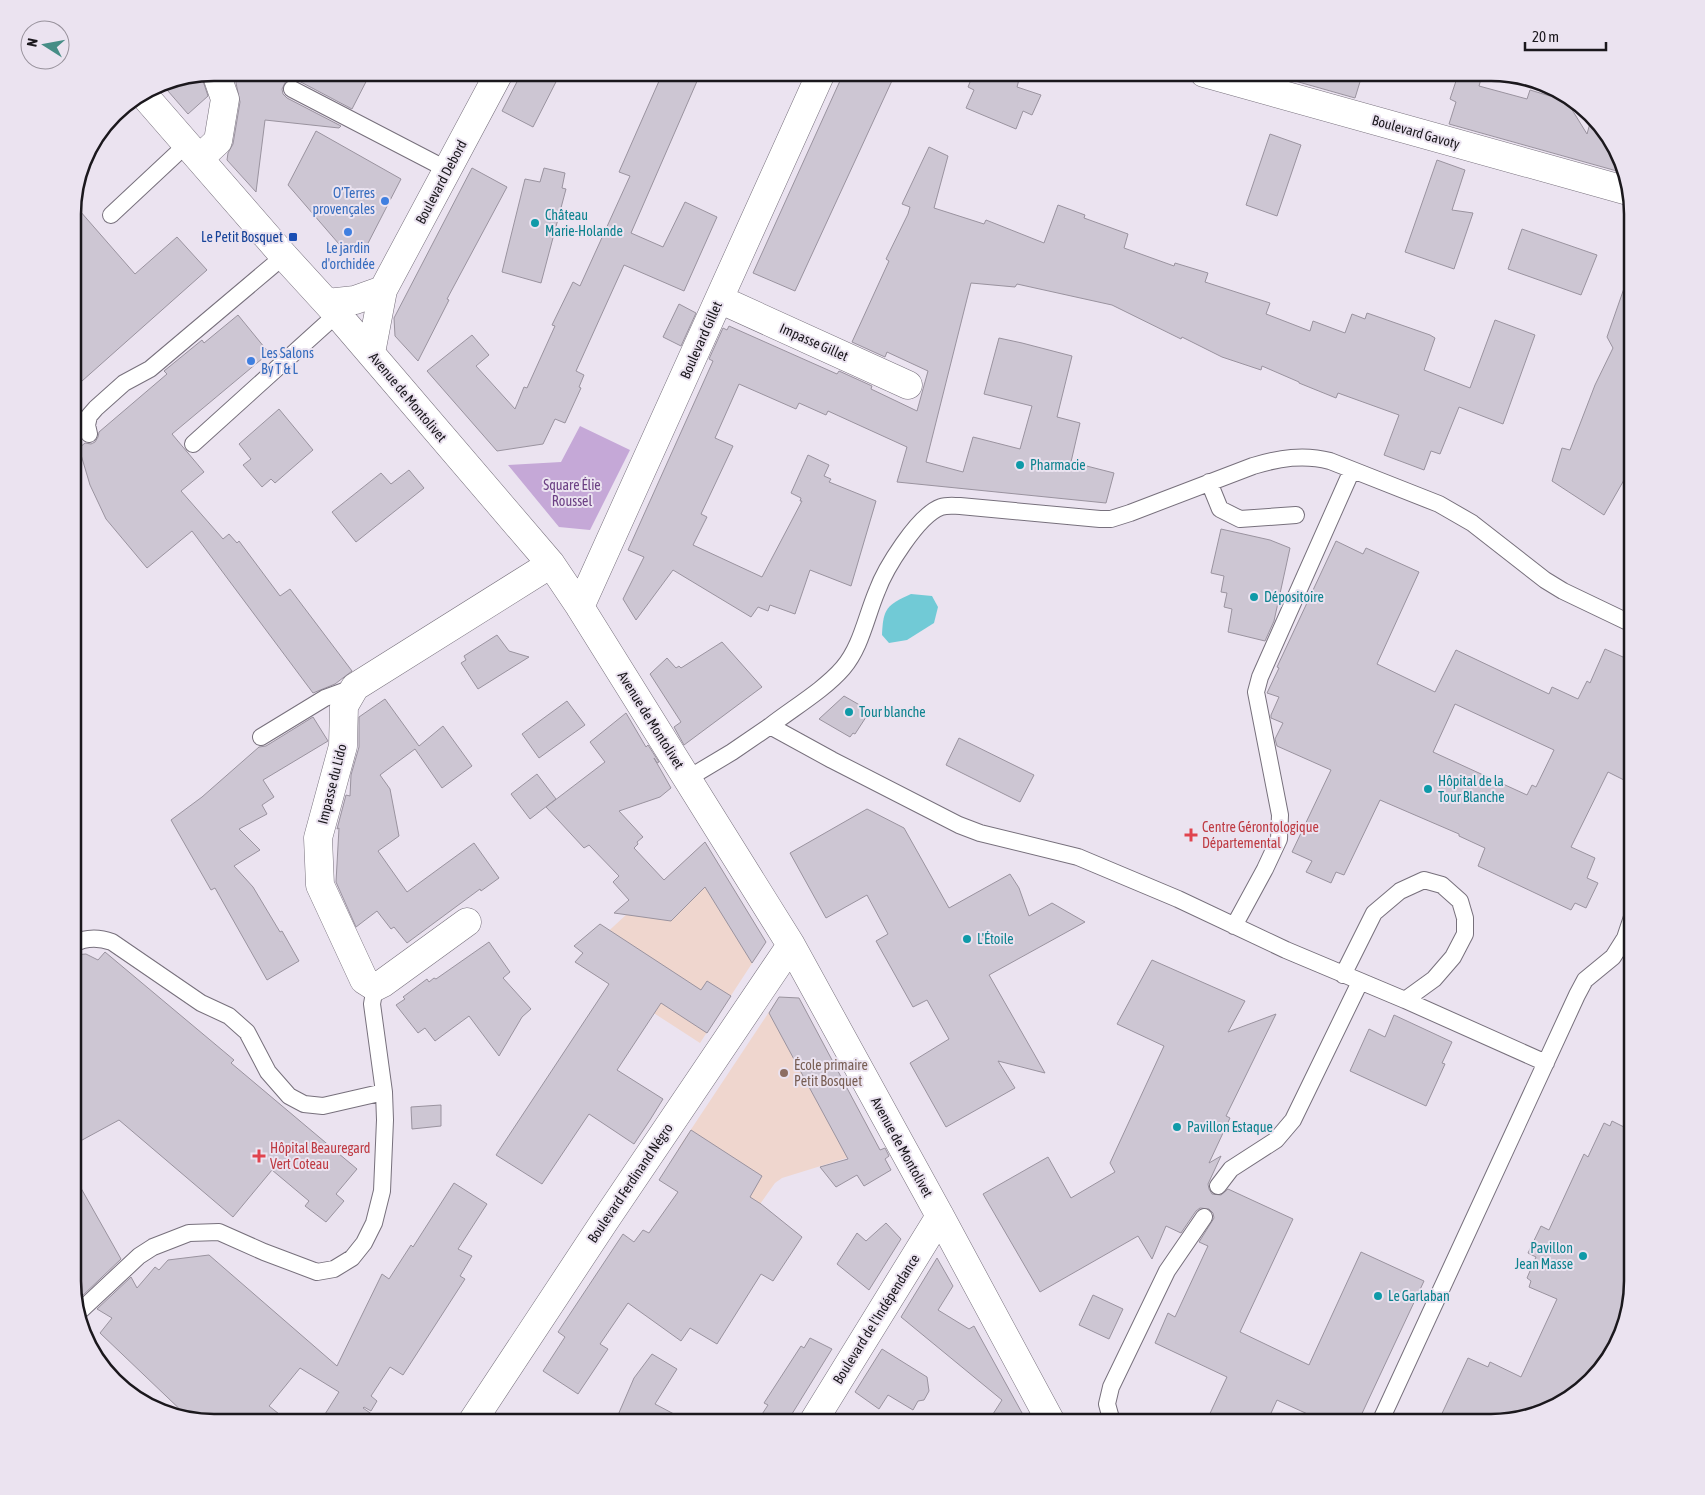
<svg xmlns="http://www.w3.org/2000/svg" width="1705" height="1495" font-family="'Asap Condensed',sans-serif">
  <rect width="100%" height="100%" fill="#ebe3f0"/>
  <path fill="#efd6ce" d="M705,842l61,100 -66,101 -125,-81z
    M779,997l20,1 80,150 -97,30 -7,5 -15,21 -82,-55z"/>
  <path fill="#c5a8d7" d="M580,426l50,24 -40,80 -31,-3 -51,-62 53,-3z"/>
  <path fill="#71cad6" d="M911,594l21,2 6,11 -4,16 -27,17 -18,3 -7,-8c1,-27 5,-30 29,-41z"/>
  <path fill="#cdc6d3" stroke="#9a939f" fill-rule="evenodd" d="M237,72h134l-19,37 -55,-29 -6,-1 -5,2 -4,8 1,5 4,4 54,28 -2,2 -74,-8 -9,72 -29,-32 1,-7 5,-9 7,-42 -4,-19z
    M522,72h39l-28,55 -31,-16z
    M663,72h38l-70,161 32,14 22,-45 32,15 -33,74 -60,-26 -48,106 8,4 -5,12 2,1 -16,35 -10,-4 -12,25 -46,7 -70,-80 45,-36 17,20 -13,11 39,43 9,-22 3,1 28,-62 -3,-1 21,-43 7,4 50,-110 -11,-4z
    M844,72h52l-101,219 -42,-18z
    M974,72l7,3 1,-3h39l-4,15 24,8 -9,20 -9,-4 -7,18 -50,-21 8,-18 -6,-3z
    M1289,72h74l-8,26 -67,-19z
    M1459,72h24l-4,14 48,13 3,-9 20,6 8,-4 5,3 24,39 5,-18 30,44 2,13 -175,-49 7,-22 -6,-3z
    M201,75l7,21 -20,18 -27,-31z
    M316,131l85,48 -36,70 -20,2 -57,-66z
    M1270,134l31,11 -24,71 -31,-11z
    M929,147l19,9 -14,52 50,16 2,-4 58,23 14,-38 27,10 -1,3 44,16 -4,14 50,18 1,-3 33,10 -3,9 65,21 -4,11 44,17 3,-10 32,12 7,-19 13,5 2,-6 63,22 5,3 -11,32 46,18 25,-68 40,15 -32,89 -44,-17 -19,47 -9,-3 -7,19 -40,-15 15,-40 -61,-22 -2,5 -37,-15v-1l-37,-16 -1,4 -39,-13 -40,-20 -1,2 -69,-34 -95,-21 -2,3 -44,-4 -45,179 37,10 10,-35 47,12 12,-43 -48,-12 15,-56 23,5 50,13 -15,61 23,6 -9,39 43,11 -8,30 -209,-21 10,-35 -79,-36 -2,4 -27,-12 -3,6 -57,-25 -24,54 18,8 -32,68 6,3 -14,28 69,32 40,-76h-2l1,-3 -10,-5 17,-38 21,10 -5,11 7,3 -2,3 47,19 -25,85 -41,-16 -15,44 -25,-9 -2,6 -10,-4 -7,10 -78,-47 -37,50 -13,-21 21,-42 -16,-7 85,-189 -4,-2 14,-31 4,2 2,-4 108,48 2,-3 33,15 -1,3 46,22 11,-40 -41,-19 -2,5 -33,-15 37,-81 -3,-2 22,-45 2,-7 -8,-3z
    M1437,160l28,10 -13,40 21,3 -19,56 -49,-17z
    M472,168l35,19 -60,112 2,1 -31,61 -23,-25 -1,-18z
    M544,168l21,5 -3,15 4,1 -25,94 -39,-11 23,-93 15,3z
    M73,203l62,71 42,-37 30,33 -134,119z
    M1522,229l75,26 -16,40 -73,-26z
    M1629,274h3v192l-28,49 -52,-34 10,-33 8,2 25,-65 18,-37 -6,-11z
    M679,304l17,9 -15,33 -18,-9z
    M238,315l31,38 -97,81 32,38 -23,19 42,48 6,-5 8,9 2,-2 41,55 10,-7 62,82 -17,13 -22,9 -121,-162 -45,37 -41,-49 -16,-34 -11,-37 6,-5 6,1 4,-2 3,-5 1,-5 68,-58 -3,-3 38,-31 2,3z
    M279,409l34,41 -38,33 -4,-4 -9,8 -19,-22 8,-6 -12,-15z
    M409,470l15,18 -68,54 -24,-30 49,-39 10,11z
    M1221,529l49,11 20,8 -16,73 -9,20 -37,-9 4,-23 -8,-2 3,-14 -6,-1 3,-16 -13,-3z
    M1336,541l27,13 3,-6 53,24 -42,92 58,28 21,-42 93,44 3,-7 26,12 9,-18 3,2 15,-34 27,12v123l-24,-12 -37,75 24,11 -8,20 11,5 -12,25 -11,-5 -4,7 -93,-44 7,-18 -26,-12v-2l-79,-34 -36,75 -8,-3 -5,11 -25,-11 6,-11 -20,-9 39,-82 -54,-24 -2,-7 8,-16 -12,-5v-3l8,-18 -12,-4 12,-25 -2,-1zM1455,704l99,46 -18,37 -4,-2 -5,10 -94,-43z
    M497,635l12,16 20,6 -51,32 -17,-26 5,-3 -2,-4z
    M722,642l40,45 -78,58 -10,-18 7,-5 -31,-48 17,-16 9,10 3,-2 2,2z
    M844,696l26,15 -15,23 -2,-1 -3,4 -31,-18z
    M385,699l34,47 24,-20 29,40 -30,22 -27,-39 -35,26 10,14 9,47 -21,15 29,41 67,-49 25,35 -18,13 -1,-2 -73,54 -13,-16 -3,2 -14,-18 -21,16 -20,-45 3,-54 -2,1 9,-34 4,1 1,-21 8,-28v-30z
    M567,701l18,24 -46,33 -17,-24z
    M626,713l20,34 2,-2 11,17 -2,1 -3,-5 17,30 -11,9 -41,14 24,26 -6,5 1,2 -4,4 30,32 41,-38 61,100 -14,21 -47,-76 -34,34 -57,-8 15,-13 -16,-18 6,-6 -30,-31 -5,3 -38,-41 59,-45 -15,-20z
    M313,717l15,24 -65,39 11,17 -12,8 5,9 -28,15 21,21 -26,16 19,21 27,45 2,-1 17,30 -32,19 -52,-92 -4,2 -40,-70 31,-23 57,-50 7,-1z
    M959,738l75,37 -14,27 -74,-37z
    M537,774l19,25 -26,20 -19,-25z
    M867,809l37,19 45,80 61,-34 9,14 10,28 23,-13 33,19 -96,53 56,98 -47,-12 17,27 -69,39 -36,-64 39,-24 -22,-39 -14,7 -37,-66 12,-7 -21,-39 -41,23 -36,-65z
    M600,924l101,66 6,-9 24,15 -24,37 -46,-30 -44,67 46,29 -13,21 -16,24 -45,-30 -47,70 -46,-29 113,-171 -34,-22 8,-9 -9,-7z
    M489,942l21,30 -7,6 28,31 -9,8 -23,39 -30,-40 -34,25 -10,-13 -7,5 -22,-28 9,-6 -2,-2 24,-18 2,3 5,-4 2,1z
    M105,952l129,108 -3,3 126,106 -21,25 8,7 -18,21 -21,-16 4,-5 -37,-31 -39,47 -114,-97 -46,25v-190l13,-1 12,6z
    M1152,960l93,41 -17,31 48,-18 -50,102 4,2 -21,45 12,-7 -13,28 1,5 3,5 9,1 7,-6 65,30 -53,113 69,33 52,-113 63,29 -66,141h-33l-48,-22 -10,22h-61l21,-45 -72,-34 13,-30 7,4 33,-71 -9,-4 15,-24 -1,-5 -4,-4 -9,-1 -4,3 -15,22 -15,-7 -14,33 -14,-23 -98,56 -57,-98 65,-37 23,41 44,-26 -5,-9 54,-117 -47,-22z
    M779,997l20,1 81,152 5,-2 4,8 -4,3 6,11 -27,16 -7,-11 -21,12 -16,-20 28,-8 -79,-146z
    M1394,1015l58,27 -10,21 3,1 -19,42 -76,-35 19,-42 16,8z
    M441,1105v21l-29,3 -1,-22z
    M1612,1121l20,10v159l-10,45 -31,46 -46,31 -55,10h-52l30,-64 20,9 2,-5 31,15 36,-78 -28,-12 2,-6 -4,-3 9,-21 -8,-4 13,-27 8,4 35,-76 4,3 16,-34 6,3z
    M691,1130l71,46 -12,21 11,7 41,33 -29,44 -12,-7 -44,70 -27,-16 -9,13 -53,-38 -28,41 8,5 -30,45 -35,-23 22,-34 -7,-5 65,-98 11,8 9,-12 6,3 29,-41 -19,-12z
    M73,1174l48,85 -41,39 -6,-4 -1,-4z
    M454,1183l33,21 -29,45 14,7 -12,20 5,3 -62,96 -13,-8 -19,29 6,5 -6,10 -7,-4 -1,1 20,14h-63l19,-30 -39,-24 -31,38 20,16h-75l-26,-5 -88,-84 12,-15 -15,-9 34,-32 6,11 18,-21 4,3 9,-10 41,-5 128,111 45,-92 7,5 22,-34 2,2z
    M886,1223l15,16 -32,51 -32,-26 20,-31 9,8z
    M937,1258l16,28 -15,24 31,19 5,-3 53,96h-23l-11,-8 9,-14 -101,-83z
    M1093,1295l30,14 -14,30 -30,-14z
    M810,1338l22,11 -45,73h-30l11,-17 -4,-2 37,-57 3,2z
    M882,1349l45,28 2,14 -5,9 -6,1 -5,9 -25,-15 -9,14 -24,-17z
    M652,1354l25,15 -22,35 34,18h-74l19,-44z"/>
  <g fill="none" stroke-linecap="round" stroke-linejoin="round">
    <defs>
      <path id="service" d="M292,89l156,81
        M111,215l76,-71
        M89,434l-2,-9 2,-9 7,-8 28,-25 26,-14 134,-113
        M193,444l144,-130
        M1209,482l11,27 20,10 56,-4
        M770,726c23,-18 54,-36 73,-58 18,-21 23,-51 34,-77 8,-22 41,-76 64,-84 6,-2 13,-1 19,-1l140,13h11l19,-6 123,-47c26,-8 51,-12 77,-5l109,43 33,19 73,57 18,11 69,33
        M261,737l64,-39 30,-11
        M687,779l45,-27 38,-26 62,34 127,65 21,8 98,24 100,42 108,51 119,50 29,-21 19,-22 12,-23v-16l-5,-17 -18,-16 -18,-5 -24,11 -26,22 -31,62
        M1234,926l31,-57 14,-30 1,-24 -24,-123 4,-15 92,-207
        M73,944c13,-7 25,-7 39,-2l89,61 28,13 18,16 21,40 21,24 15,8 19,2 61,-14
        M1405,1000l141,63
        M1218,1186l13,-17 45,-29 17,-20 67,-138
        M78,1313l61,-57 14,-9 36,-14 30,-1 45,20 53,20 17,-3 18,-11 12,-15 10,-20 8,-32 3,-71 -1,-28 -12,-88 3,-17
        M1112,1422l-5,-18 4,-17 56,-116 37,-54
        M1380,1422l197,-427 8,-15 28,-23 12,-19 7,-21"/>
      <path id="minor" d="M1204,73l424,118
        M143,94l141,162 53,58 214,250 29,43 211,338 149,271 111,206
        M200,158l18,-17 7,-42 -9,-26
        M719,299l189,86
        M327,303l28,-3 28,-10 116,-217
        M371,353l12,-63
        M580,607l241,-534
        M467,922l-84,61 -8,4 -11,-7 -44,-95 -2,-47 25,-92 1,-40 11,-19 196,-123
        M472,1422l132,-200 187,-277
        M813,1422l127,-206"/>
    </defs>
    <use href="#service" stroke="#77707c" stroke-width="18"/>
    <use href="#minor" stroke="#77707c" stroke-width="29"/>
    <use href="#service" stroke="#fff" stroke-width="16"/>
    <use href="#minor" stroke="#fff" stroke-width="28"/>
  </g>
  <g fill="#3f7fe0" stroke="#ebe3f0" stroke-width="2">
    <circle cx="385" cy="201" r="5"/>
    <circle cx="348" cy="232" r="5"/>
    <circle cx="251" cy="361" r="5"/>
  </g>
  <g fill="#0f9aa8" stroke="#ebe3f0" stroke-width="2">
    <circle cx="535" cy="223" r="5"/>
    <circle cx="1020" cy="465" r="5"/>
    <circle cx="1254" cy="597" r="5"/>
    <circle cx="849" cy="712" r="5"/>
    <circle cx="1428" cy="789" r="5"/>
    <circle cx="967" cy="939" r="5"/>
    <circle cx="1177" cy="1127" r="5"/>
    <circle cx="1583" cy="1256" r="5"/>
    <circle cx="1378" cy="1296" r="5"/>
  </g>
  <rect fill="#1a4fb4" stroke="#ebe3f0" stroke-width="2" x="288" y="232" width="10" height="10" rx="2.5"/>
  <g fill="#e0444e" stroke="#ebe3f0" stroke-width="2">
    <path d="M1188.5 827.5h5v5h5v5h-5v5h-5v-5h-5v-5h5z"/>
    <path d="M256.5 1148.5h5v5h5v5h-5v5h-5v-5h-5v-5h5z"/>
  </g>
  <circle fill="#8d6e63" stroke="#ebe3f0" stroke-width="2" cx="784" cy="1073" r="5"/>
  <g text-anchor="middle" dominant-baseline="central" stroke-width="4" stroke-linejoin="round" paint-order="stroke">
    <g font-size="14" fill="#1b181d" stroke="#ebe3f0">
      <text transform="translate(1416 132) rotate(16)">Boulevard Gavoty</text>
      <text transform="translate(441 182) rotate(-62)">Boulevard Debord</text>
      <text transform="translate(701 340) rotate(-66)">Boulevard Gillet</text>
      <text transform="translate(814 342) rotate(24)">Impasse Gillet</text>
      <text transform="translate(408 397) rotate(50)">Avenue de Montolivet</text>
      <text transform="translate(651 720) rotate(58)">Avenue de Montolivet</text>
      <text transform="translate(332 784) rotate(-76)">Impasse du Lido</text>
      <text transform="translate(902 1147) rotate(61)">Avenue de Montolivet</text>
      <text transform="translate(630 1183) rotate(-56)">Boulevard Ferdinand Négro</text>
      <text transform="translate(876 1319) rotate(-58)">Boulevard de l'Indépendance</text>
    </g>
    <g font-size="14" fill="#366cbe" stroke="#ebe3f0" text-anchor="end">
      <text x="375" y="193">O’Terres<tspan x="375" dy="16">provençales</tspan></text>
      <text x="348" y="248" text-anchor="middle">Le jardin<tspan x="348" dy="16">d'orchidée</tspan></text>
      <text x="261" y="353" text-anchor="start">Les Salons<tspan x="261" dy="16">By T &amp; L</tspan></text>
    </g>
    <g font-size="14" fill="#0d838f" stroke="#ebe3f0" text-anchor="start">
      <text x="545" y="215">Château<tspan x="545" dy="16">Marie-Holande</tspan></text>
      <text x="1030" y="465">Pharmacie</text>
      <text x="1264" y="597">Dépositoire</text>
      <text x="859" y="712">Tour blanche</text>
      <text x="1438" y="781">Hôpital de la<tspan x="1438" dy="16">Tour Blanche</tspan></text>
      <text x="977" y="939">L'Étoile</text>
      <text x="1187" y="1127">Pavillon Estaque</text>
      <text x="1573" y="1248" text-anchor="end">Pavillon<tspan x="1573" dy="16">Jean Masse</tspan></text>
      <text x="1388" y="1296">Le Garlaban</text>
    </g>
    <g font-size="14" fill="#164399" stroke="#ebe3f0" text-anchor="end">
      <text x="283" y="237">Le Petit Bosquet</text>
    </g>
    <g font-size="14" fill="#6c4084" stroke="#ebe3f0">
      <text x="572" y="485">Square Élie<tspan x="572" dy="16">Roussel</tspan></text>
    </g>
    <g font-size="14" fill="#be3a42" stroke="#ebe3f0" text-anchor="start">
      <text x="1202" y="827">Centre Gérontologique<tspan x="1202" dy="16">Départemental</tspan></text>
      <text x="270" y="1148">Hôpital Beauregard<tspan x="270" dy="16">Vert Coteau</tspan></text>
    </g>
    <g font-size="14" fill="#785e54" stroke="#ebe3f0" text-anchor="start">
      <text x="794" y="1065">École primaire<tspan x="794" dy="16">Petit Bosquet</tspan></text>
    </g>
  </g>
  <path d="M0 0H1705V1495H0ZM214 81H1491A133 133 0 0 1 1624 214V1281A133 133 0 0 1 1491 1414H214A133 133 0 0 1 81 1281V214A133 133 0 0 1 214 81Z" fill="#ebe3f0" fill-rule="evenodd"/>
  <path fill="none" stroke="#1b181d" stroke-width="2.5" d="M214 81H1491A133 133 0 0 1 1624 214V1281A133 133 0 0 1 1491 1414H214A133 133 0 0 1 81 1281V214A133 133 0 0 1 214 81Z"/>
  <g transform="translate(45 45) rotate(281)"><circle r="24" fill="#ebe3f0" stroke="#98929c"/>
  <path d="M0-4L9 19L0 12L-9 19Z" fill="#468d86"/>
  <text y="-8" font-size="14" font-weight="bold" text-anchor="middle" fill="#1b181d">N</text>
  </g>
  <path d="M1525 42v8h81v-8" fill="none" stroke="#1b181d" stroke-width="2.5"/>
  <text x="1532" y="42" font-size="15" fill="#1b181d" stroke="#ebe3f0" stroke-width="4" paint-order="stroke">20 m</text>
</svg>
